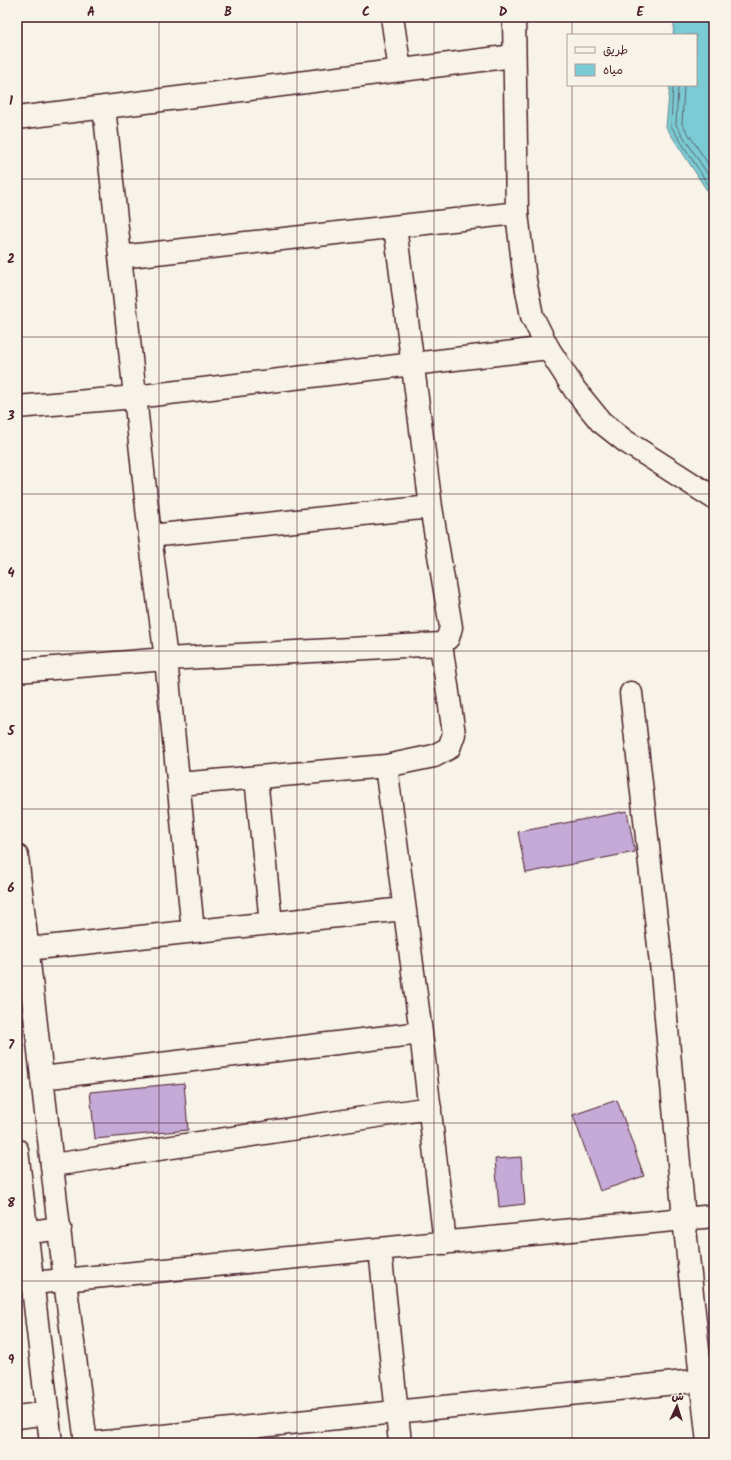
<svg xmlns="http://www.w3.org/2000/svg" width="731" height="1460" font-family="Kalam,'Playpen Sans Arabic',sans-serif">
  <rect width="100%" height="100%" fill="#f7f3e8"/>
  <filter id="ink" filterUnits="userSpaceOnUse"><feTurbulence type="fractalNoise" baseFrequency=".025" numOctaves="2"/><feDisplacementMap in="SourceGraphic" scale="8" xChannelSelector="R" yChannelSelector="G"/><feConvolveMatrix kernelMatrix="1 2 1 2 8 2 1 2 1" color-interpolation-filters="sRGB"/></filter>
  <g filter="url(#ink)">
    <path fill="#7acbd3" stroke="#678690" d="M675,17h39v179l-8,-7 -40,-62 4,-42h26v-50h-23z"/>
    <g fill="none" stroke-linecap="round" stroke-linejoin="round">
      <path stroke="#5d646e" stroke-width="1" d="M673,85l-2,41 38,60 5,4
        M678,85l-2,40 38,59
        M684,85l-2,39 32,49"/>
    </g>
    <path fill="#c5a9d6" stroke="#4a1f2b" d="M627,811l8,41 -109,21 -8,-41z
      M184,1083l4,47 -93,9 -5,-47z
      M617,1100l27,76 -44,15 -27,-76z
      M521,1157l4,47 -26,3 -4,-48z"/>
    <g fill="none" stroke-linecap="round" stroke-linejoin="round">
      <defs>
        <path id="minor" d="M392,17l8,53
          M104,107l46,429 16,123 27,272
          M17,118l497,-62
          M120,257l397,-44
          M17,407l118,-10 413,-49
          M150,536l281,-29
          M17,671l149,-12 275,-15 7,-6 3,-11 -20,-120 -36,-280
          M631,693l31,280 22,246 24,224
          M386,766l35,267 24,210
          M256,778l15,145
          M179,784l207,-18 48,-10 15,-8 5,-14 -13,-90
          M27,949l377,-40
          M42,1078l379,-45
          M53,1165l377,-57
          M380,1249l20,194
          M33,1283l681,-67
          M17,1417l31,-4
          M96,1443l618,-64"/>
        <path id="tertiary" d="M514,17l3,196 8,67 7,36 16,32 27,42 26,32 24,19 89,57
          M17,1234l43,-6"/>
        <path id="trunk" d="M17,856l48,425 21,162
          M17,1150l34,293"/>
      </defs>
      <use href="#minor" stroke="#4a1f2b" stroke-width="25"/>
      <use href="#tertiary" stroke="#4a1f2b" stroke-width="25"/>
      <use href="#trunk" stroke="#4a1f2b" stroke-width="25"/>
      <use href="#minor" stroke="#f7f3e8" stroke-width="22"/>
      <use href="#tertiary" stroke="#f7f3e8" stroke-width="22"/>
      <use href="#trunk" stroke="#f7f3e8" stroke-width="22"/>
    </g>
  </g>
  <path fill="none" stroke="#4a1f2b" stroke-width="1" stroke-opacity="0.55" d="M159,17v1426M297,17v1426M434,17v1426M572,17v18M572,85v1358M17,179h697M17,337h697M17,494h697M17,651h697M17,809h697M17,966h697M17,1123h697M17,1281h697"/>
  <rect width="731" height="1460" fill="none" stroke="#f7f3e8" stroke-width="44"/>
  <rect x="567" y="34" width="130" height="52" fill="#f7f3e8" stroke="#b29e9c"/>
  <rect x="575" y="47" width="20" height="6" fill="#f7f3e8" stroke="#b29e9c"/>
  <text x="603" y="54" font-size="12" fill="#4a1f2b">طريق</text>
  <rect x="575" y="64" width="20" height="12" fill="#7acbd3" stroke="#b29e9c"/>
  <text x="603" y="74" font-size="12" fill="#4a1f2b">مياه</text>
  <g transform="translate(677 1406) rotate(4)" stroke="#f7f3e8" stroke-width="3" paint-order="stroke">
  <path d="M0-3L7 15L0 10L-7 15Z" fill="#4a1f2b"/>
  <text y="-6" font-size="11" font-weight="bold" text-anchor="middle" fill="#4a1f2b">ش</text>
  </g>
  <rect x="22" y="22" width="687" height="1416" fill="none" stroke="#4a1f2b" stroke-width="1.5"/>
  <g font-size="13" text-anchor="middle" font-weight="bold" fill="#4a1f2b">
    <text x="91" y="16">A</text>
    <text x="228" y="16">B</text>
    <text x="366" y="16">C</text>
    <text x="503" y="16">D</text>
    <text x="640" y="16">E</text>
    <text x="11" y="105">1</text>
    <text x="11" y="263">2</text>
    <text x="11" y="420">3</text>
    <text x="11" y="577">4</text>
    <text x="11" y="735">5</text>
    <text x="11" y="892">6</text>
    <text x="11" y="1049">7</text>
    <text x="11" y="1207">8</text>
    <text x="11" y="1364">9</text>
  </g>
</svg>
